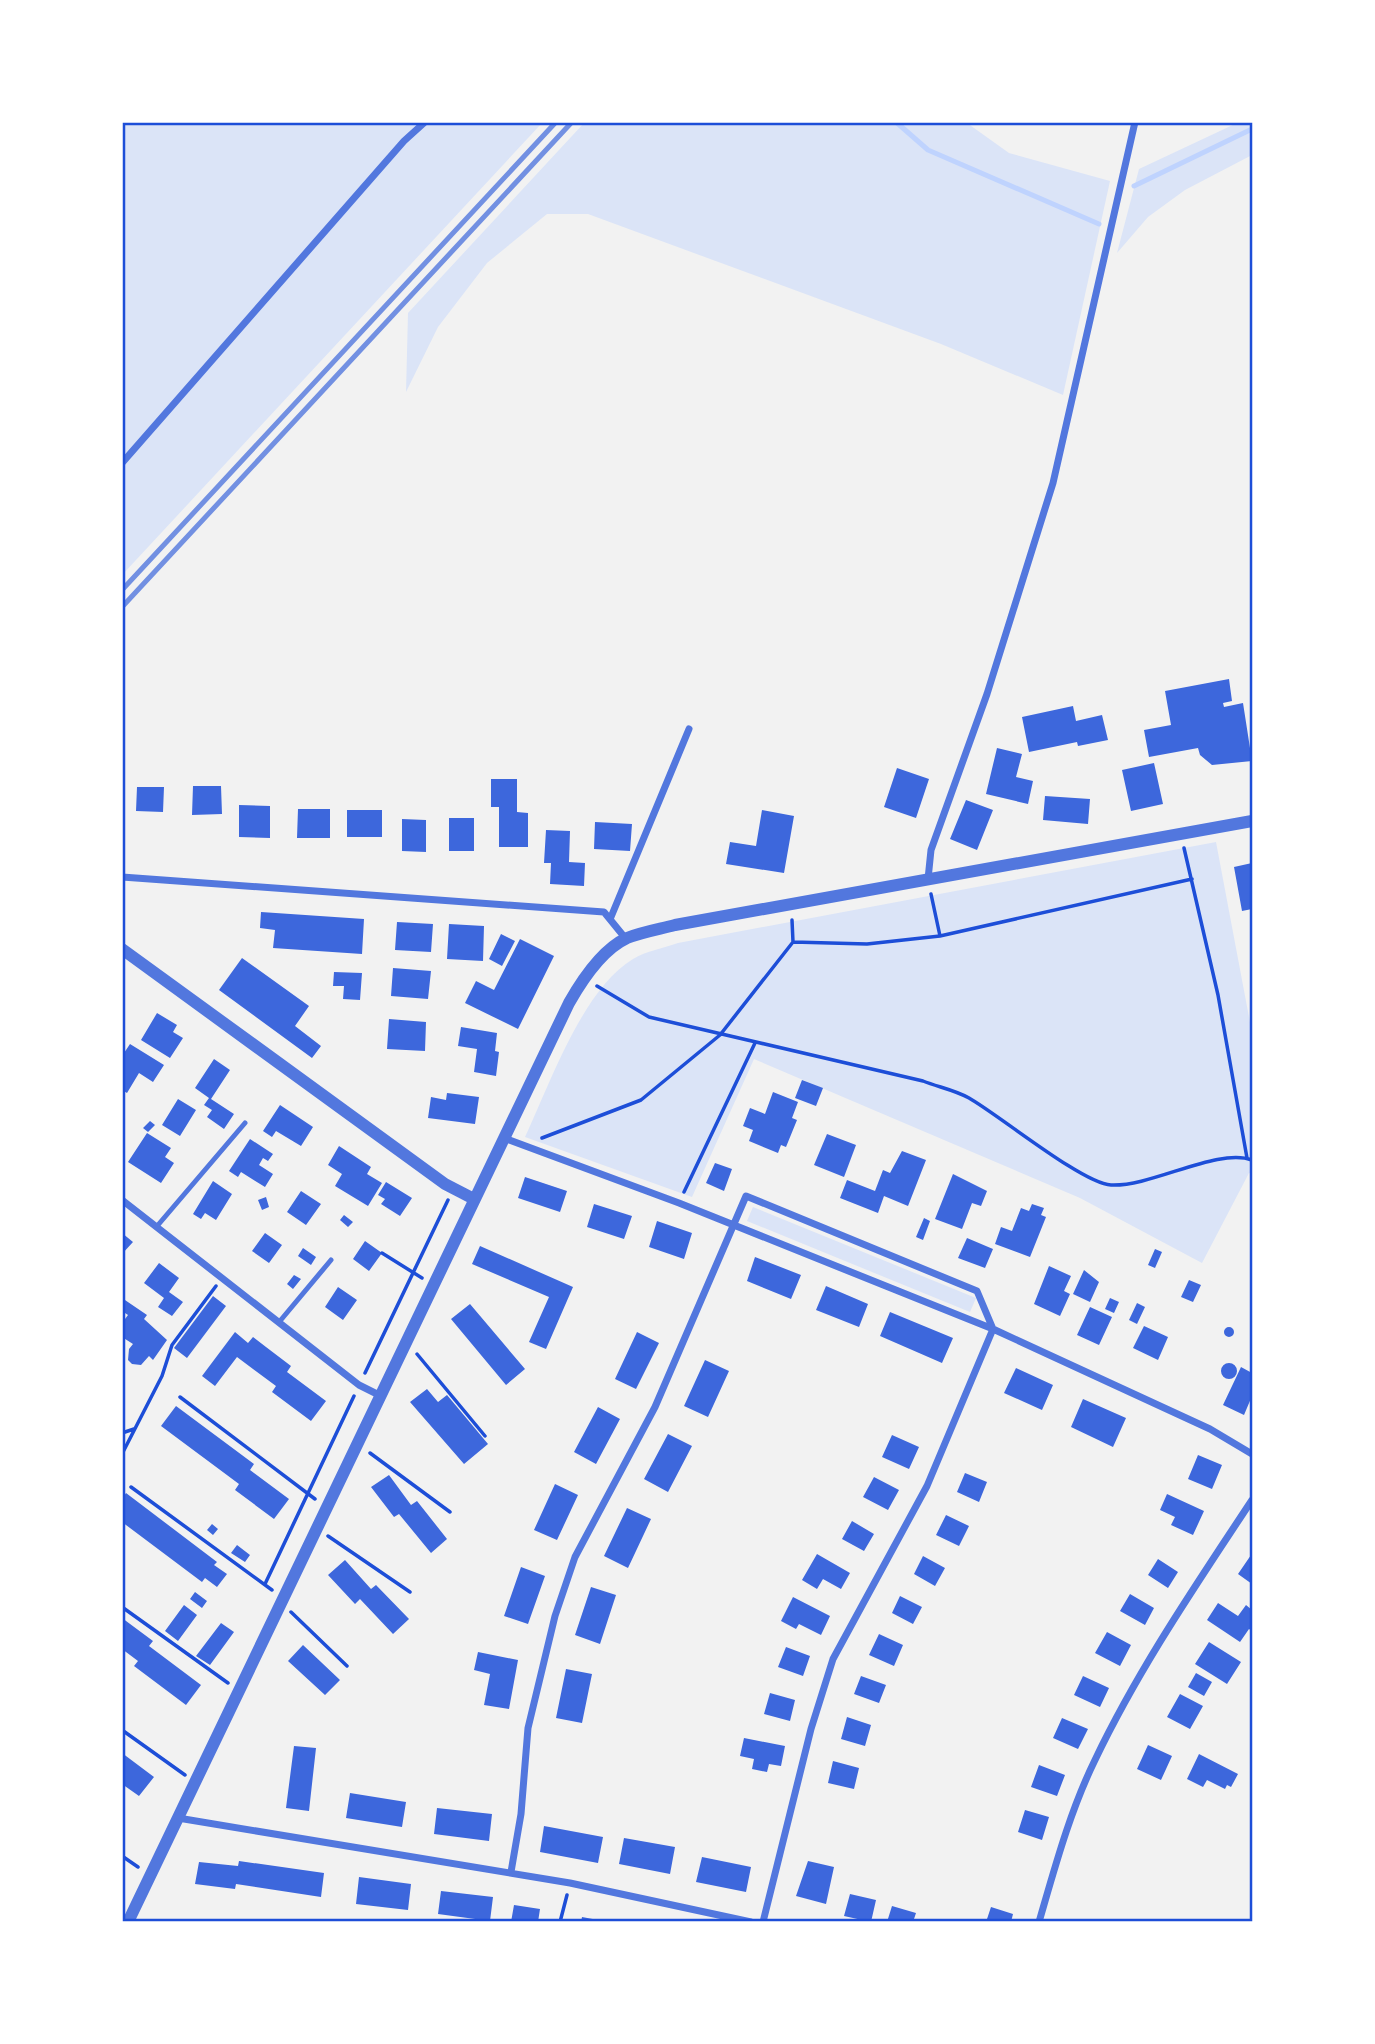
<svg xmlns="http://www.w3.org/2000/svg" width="1375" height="2044" font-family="Raleway,sans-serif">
  <rect width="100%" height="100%" fill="#f2f2f2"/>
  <path fill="#dbe4f7" d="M122,123h420l-419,451h-1z
    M584,123h383l42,30 101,28 -47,214 -122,-51 -353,-130h-41l-60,49 -49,64 -32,65 2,-79z
    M1237,123h15v32l-67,35 -37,27 -31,36 22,-84z
    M1216,842l36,191v141l-3,-1 -47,90 -122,-65 -326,-139 -62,138 -167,-60c25,-53 57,-147 108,-178 13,-8 31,-11 45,-16z
    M753,1207l223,91 -6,14 -223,-91z"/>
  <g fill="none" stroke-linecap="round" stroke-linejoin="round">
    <path stroke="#bfd3fe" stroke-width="5" d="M896,122l32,28 171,74
      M1134,186l118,-57"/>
  </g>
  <path fill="#3d67dc" d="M1229,679l3,22 -9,2 1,4 19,-4 9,58 -40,4 -12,-10 -2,-7 -49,9 -5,-27 27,-5 -6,-34z
    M1073,706l3,15 26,-6 6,25 -30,6 -1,-4 -48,10 -7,-35z
    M997,748l25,6 -6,23 17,4 -5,23 -42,-10z
    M1154,763l9,41 -32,7 -9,-41z
    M897,768l32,11 -13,39 -32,-11z
    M491,779h26v33l11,1v34h-29v-40h-8z
    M193,786h28l1,28 -30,1z
    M137,787h27l-1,25 -27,-1z
    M1045,796l45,3 -2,25 -45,-4z
    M966,800l27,10 -16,40 -27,-11z
    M239,805l31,1v32l-31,-1z
    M298,809h32v29h-33z
    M347,810h35v27h-35z
    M762,810l32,6 -10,57 -58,-9 4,-22 26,4z
    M449,818h25v33h-25z
    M402,819l24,1v32l-24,-1z
    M595,822l37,2 -2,27 -36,-2z
    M546,830l24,1 -1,31 16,1 -1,23 -34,-2 1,-21h-7z
    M1252,863v46l-10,2 -8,-44z
    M261,912l103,7 -2,35 -89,-6 2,-18 -15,-2z
    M397,922l36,2 -2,28 -36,-2z
    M449,924l35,2 -1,35 -36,-2z
    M501,934l14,7 -13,25 -13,-7z
    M520,939l34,17 -36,73 -53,-26 11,-22 18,9z
    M242,958l67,48 -14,20 26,20 -9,12 -93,-68z
    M393,968l38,3 -3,28 -37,-3z
    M334,972l28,1 -2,27 -17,-1 1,-13h-11z
    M157,1013l20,12 -4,7 10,6 -13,20 -29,-18z
    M389,1019l37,3 -1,29 -38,-2z
    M461,1027l36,6 -2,18 4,1 -3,24 -22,-4 3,-23 -19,-3z
    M130,1044l34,21 -11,17 -14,-9 -12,20 -5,-3v-34z
    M214,1059l16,11 -19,29 23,15 -10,15 -17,-12 5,-7 -8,-5 5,-7 -14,-10z
    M802,1080l21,8 -7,18 -21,-8z
    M773,1092l25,10 -6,16 5,2 -11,27 -5,-2 -3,8 -29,-12 4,-11 -10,-4 7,-18 15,6z
    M447,1093l32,4 -4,27 -47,-6 3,-21 15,3z
    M178,1099l18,11 -16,26 -18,-11z
    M280,1105l33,22 -12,19 -25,-15 -4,6 -9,-6z
    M150,1121l5,4 -7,7 -5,-4z
    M147,1133l24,15 -6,9 9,6 -13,20 -33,-21z
    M827,1134l29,11 -12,32 -30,-12z
    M250,1139l23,15 -5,7 -5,-3 -4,7 14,9 -8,13 -24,-15 -3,5 -9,-6z
    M339,1146l32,21 -4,7 15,9 -14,23 -33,-20 7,-12 -14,-9z
    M902,1151l24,9 -18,46 -24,-10 -6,17 -38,-15 7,-18 28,11 8,-21 7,3z
    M715,1163l17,6 -8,22 -18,-8z
    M953,1174l34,17 -6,15 -9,-3 -10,26 -27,-10z
    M525,1177l42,14 -7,21 -42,-14z
    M213,1181l19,13 -16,26 -11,-7 -4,6 -8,-5z
    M386,1182l26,16 -12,18 -19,-12 4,-5 -7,-4z
    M301,1191l20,13 -15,21 -19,-13z
    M266,1197l3,10 -7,3 -4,-10z
    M594,1204l38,12 -8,23 -37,-12z
    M1032,1204l12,4 -3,7 5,2 -16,40 -35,-13 6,-17 11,4 9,-23 8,3z
    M344,1215l9,7 -5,5 -8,-7z
    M924,1218l6,3 -7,19 -7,-3z
    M657,1221l35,12 -8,26 -35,-12z
    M122,1233l11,9 -11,12z
    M265,1233l17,12 -13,18 -17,-12z
    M967,1238l26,11 -8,19 -27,-10z
    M365,1241l17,12 -13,18 -16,-12z
    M480,1246l93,41 -27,62 -17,-7 20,-45 -77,-33z
    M303,1248l13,9 -5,8 -13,-9z
    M1155,1249l7,3 -7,16 -7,-3z
    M755,1257l46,18 -10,24 -44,-18z
    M159,1263l20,15 -10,14 14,10 -11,14 -14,-9 6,-9 -20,-15z
    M1049,1266l22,10 -7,15 6,3 -10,22 -26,-12z
    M1084,1270l15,12 -9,20 -17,-8z
    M294,1275l7,4 -8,10 -6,-5z
    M1189,1280l12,5 -8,17 -12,-5z
    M826,1286l42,18 -9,23 -43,-17z
    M338,1287l19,13 -14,20 -18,-13z
    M213,1296l13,10 -39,52 -13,-10z
    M122,1298l25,17 -3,4 23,21 -14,20 -4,-4 -8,9 -9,-1 -4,-4 1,-11 4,-5 -11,-7v-14l6,-8 -6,-4z
    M1110,1298l9,4 -5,11 -9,-4z
    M1137,1303l8,4 -8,17 -8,-4z
    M470,1304l55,65 -19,16 -55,-66z
    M1090,1307l22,10 -13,28 -22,-10z
    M890,1312l63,26 -11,25 -62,-27z
    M1144,1326l24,11 -10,23 -25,-12z
    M1224 1332a5 5 0 1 1 10 0a5 5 0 1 1-10 0Z
    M235,1332l13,11 5,-6 13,10 25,19 -4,6 39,29 -15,20 -39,-29 4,-6 -39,-29 -22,29 -13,-10z
    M637,1332l22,11 -23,46 -21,-10z
    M705,1360l24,11 -21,46 -24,-11z
    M1221 1371a8 8 0 1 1 16 0a8 8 0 1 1-16 0Z
    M1241,1367l11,6v23l-8,19 -21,-10z
    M1016,1368l37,17 -11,25 -38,-17z
    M427,1389l11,13 9,-7 41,49 -24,20 -54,-62z
    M1083,1399l43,19 -13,29 -42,-20z
    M176,1406l78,58 -4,6 39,29 -15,20 -39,-29 4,-6 -78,-58z
    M598,1407l22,12 -24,45 -22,-12z
    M668,1434l24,12 -24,46 -24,-13z
    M892,1435l27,12 -10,22 -27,-12z
    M1198,1455l24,10 -10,24 -24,-10z
    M965,1473l22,9 -8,20 -22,-10z
    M389,1475l22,30 6,-4 30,38 -16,14 -32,-39 -5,3 -23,-30z
    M874,1477l25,13 -11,20 -25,-13z
    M555,1484l23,11 -21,45 -23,-10z
    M126,1493l91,69 -3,3 13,9 -10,13 -12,-9 -3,4 -80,-60v-23z
    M1167,1494l37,17 -11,24 -22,-10 4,-8 -15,-7z
    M627,1508l24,11 -23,49 -24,-12z
    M946,1515l23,11 -10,20 -23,-11z
    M852,1521l22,13 -10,17 -22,-12z
    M212,1524l6,5 -5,6 -6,-5z
    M237,1545l13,10 -5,7 -14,-9z
    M817,1554l33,19 -9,16 -18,-10 -6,10 -15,-9z
    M1251,1555l1,1v28l-14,-10z
    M923,1556l22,12 -10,18 -21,-12z
    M1158,1559l20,13 -10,16 -20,-13z
    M345,1560l26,29 5,-4 33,34 -16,15 -33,-35 -5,5 -27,-29z
    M521,1567l24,9 -17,48 -24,-8z
    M591,1587l25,8 -16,49 -25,-9z
    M195,1592l12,9 -5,7 -12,-9z
    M1130,1594l24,14 -9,17 -25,-14z
    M900,1596l22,11 -9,17 -21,-11z
    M793,1597l37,19 -9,19 -22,-11 -3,5 -15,-8z
    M1218,1603l20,13 8,-11 6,5v21l-3,-2 -9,13 -33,-22z
    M184,1605l13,10 -19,26 -13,-10z
    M122,1618l31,23 -4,5 52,39 -15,20 -52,-39 4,-5 -16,-12z
    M221,1623l13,9 -24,33 -14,-9z
    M1107,1632l24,13 -11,21 -25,-13z
    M879,1634l24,11 -9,21 -25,-11z
    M1209,1642l32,20 -14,22 -32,-20z
    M303,1645l37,35 -15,15 -37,-34z
    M786,1647l24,9 -7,20 -25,-9z
    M478,1652l40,8 -9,49 -25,-4 6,-31 -16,-4z
    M566,1669l26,5 -10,49 -26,-5z
    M1196,1673l16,9 -8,14 -16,-9z
    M861,1676l25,9 -7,18 -25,-9z
    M1083,1676l26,12 -9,19 -26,-12z
    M770,1693l25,7 -5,21 -26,-7z
    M1180,1694l23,12 -13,23 -23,-12z
    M847,1717l24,8 -6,21 -24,-7z
    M1062,1718l26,11 -10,20 -25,-11z
    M744,1738l41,8 -4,20 -12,-2 -2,8 -15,-3 2,-10 -14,-3z
    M1148,1745l24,11 -11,24 -24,-11z
    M294,1746l22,2 -7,63 -23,-3z
    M122,1753l32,24 -15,19 -17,-12z
    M1199,1754l39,20 -7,13 -4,-2 -2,4 -18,-9 -4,7 -16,-8z
    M833,1761l26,7 -5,21 -26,-6z
    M1039,1765l26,10 -8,21 -26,-9z
    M350,1793l56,9 -4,25 -56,-9z
    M437,1808l55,6 -3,27 -55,-7z
    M1025,1810l24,7 -7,23 -24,-8z
    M544,1826l59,11 -5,26 -58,-11z
    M624,1838l51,9 -5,27 -51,-10z
    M702,1857l49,10 -5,25 -50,-10z
    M239,1861l85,12 -3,24 -85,-13 -1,5 -40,-5 4,-22 39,4z
    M808,1861l26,6 -8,37 -30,-8z
    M359,1877l52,7 -3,26 -52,-6z
    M441,1891l52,6 -3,24 -52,-7z
    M850,1894l26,6 -5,22 -27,-6z
    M514,1905l26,4 -2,13h-27z
    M892,1906l24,7 -3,9h-26z
    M991,1907l22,7 -2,8h-25z
    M582,1917l16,3v2h-17z"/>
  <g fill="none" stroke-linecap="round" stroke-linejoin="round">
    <path stroke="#1d4ed8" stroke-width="3.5" d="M1184,848l34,147 29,163
      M931,894l9,42
      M793,942l74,2 73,-8 252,-57
      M597,986l52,31 274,64c15,6 32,9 46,17 30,17 114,86 142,87 41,2 107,-38 141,-25
      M542,1138l99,-38 79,-65 73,-93 -1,-22
      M684,1192l71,-149
      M382,1253l40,25
      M417,1354l68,82
      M365,1373l83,-173
      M180,1397l135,102
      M122,1433l12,-4
      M370,1453l80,59
      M122,1454l40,-78 10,-31 44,-59
      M131,1487l141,103
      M328,1536l82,56
      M265,1584l89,-188
      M122,1607l106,76
      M291,1612l56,54
      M122,1730l63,45
      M122,1856l16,11
      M560,1922l7,-27"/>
    <path stroke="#5277de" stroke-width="5" d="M158,1225l87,-102
      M280,1321l51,-61"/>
    <path stroke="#5277de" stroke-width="7" d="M122,463l282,-322 21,-19
      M122,877l482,35 22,27
      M928,879l3,-29 56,-156 66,-211 82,-361
      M611,917l78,-188
      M504,1138l175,65 314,126 217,100 42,25
      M122,1200l237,185 20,10
      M178,1818l392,65 181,39
      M511,1872l10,-58 7,-86 27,-112 20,-59 80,-150 91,-211 231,95 16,38 -66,157 -94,173 -22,70 -48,193
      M1039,1922c16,-55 31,-111 56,-162 44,-92 101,-175 157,-260"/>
    <path stroke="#5277de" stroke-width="12" d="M122,949l323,235 29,15
      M128,1922l441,-919c13,-23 34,-54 58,-65 15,-6 33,-9 48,-13l577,-104"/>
    <path stroke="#7290e2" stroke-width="5" d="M122,590l434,-468
      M122,607l450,-485"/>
  </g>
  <rect width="1375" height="2044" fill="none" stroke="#ffffff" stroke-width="248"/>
  <rect x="124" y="124" width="1127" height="1796" fill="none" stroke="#1d4ed8" stroke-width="2.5"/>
</svg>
